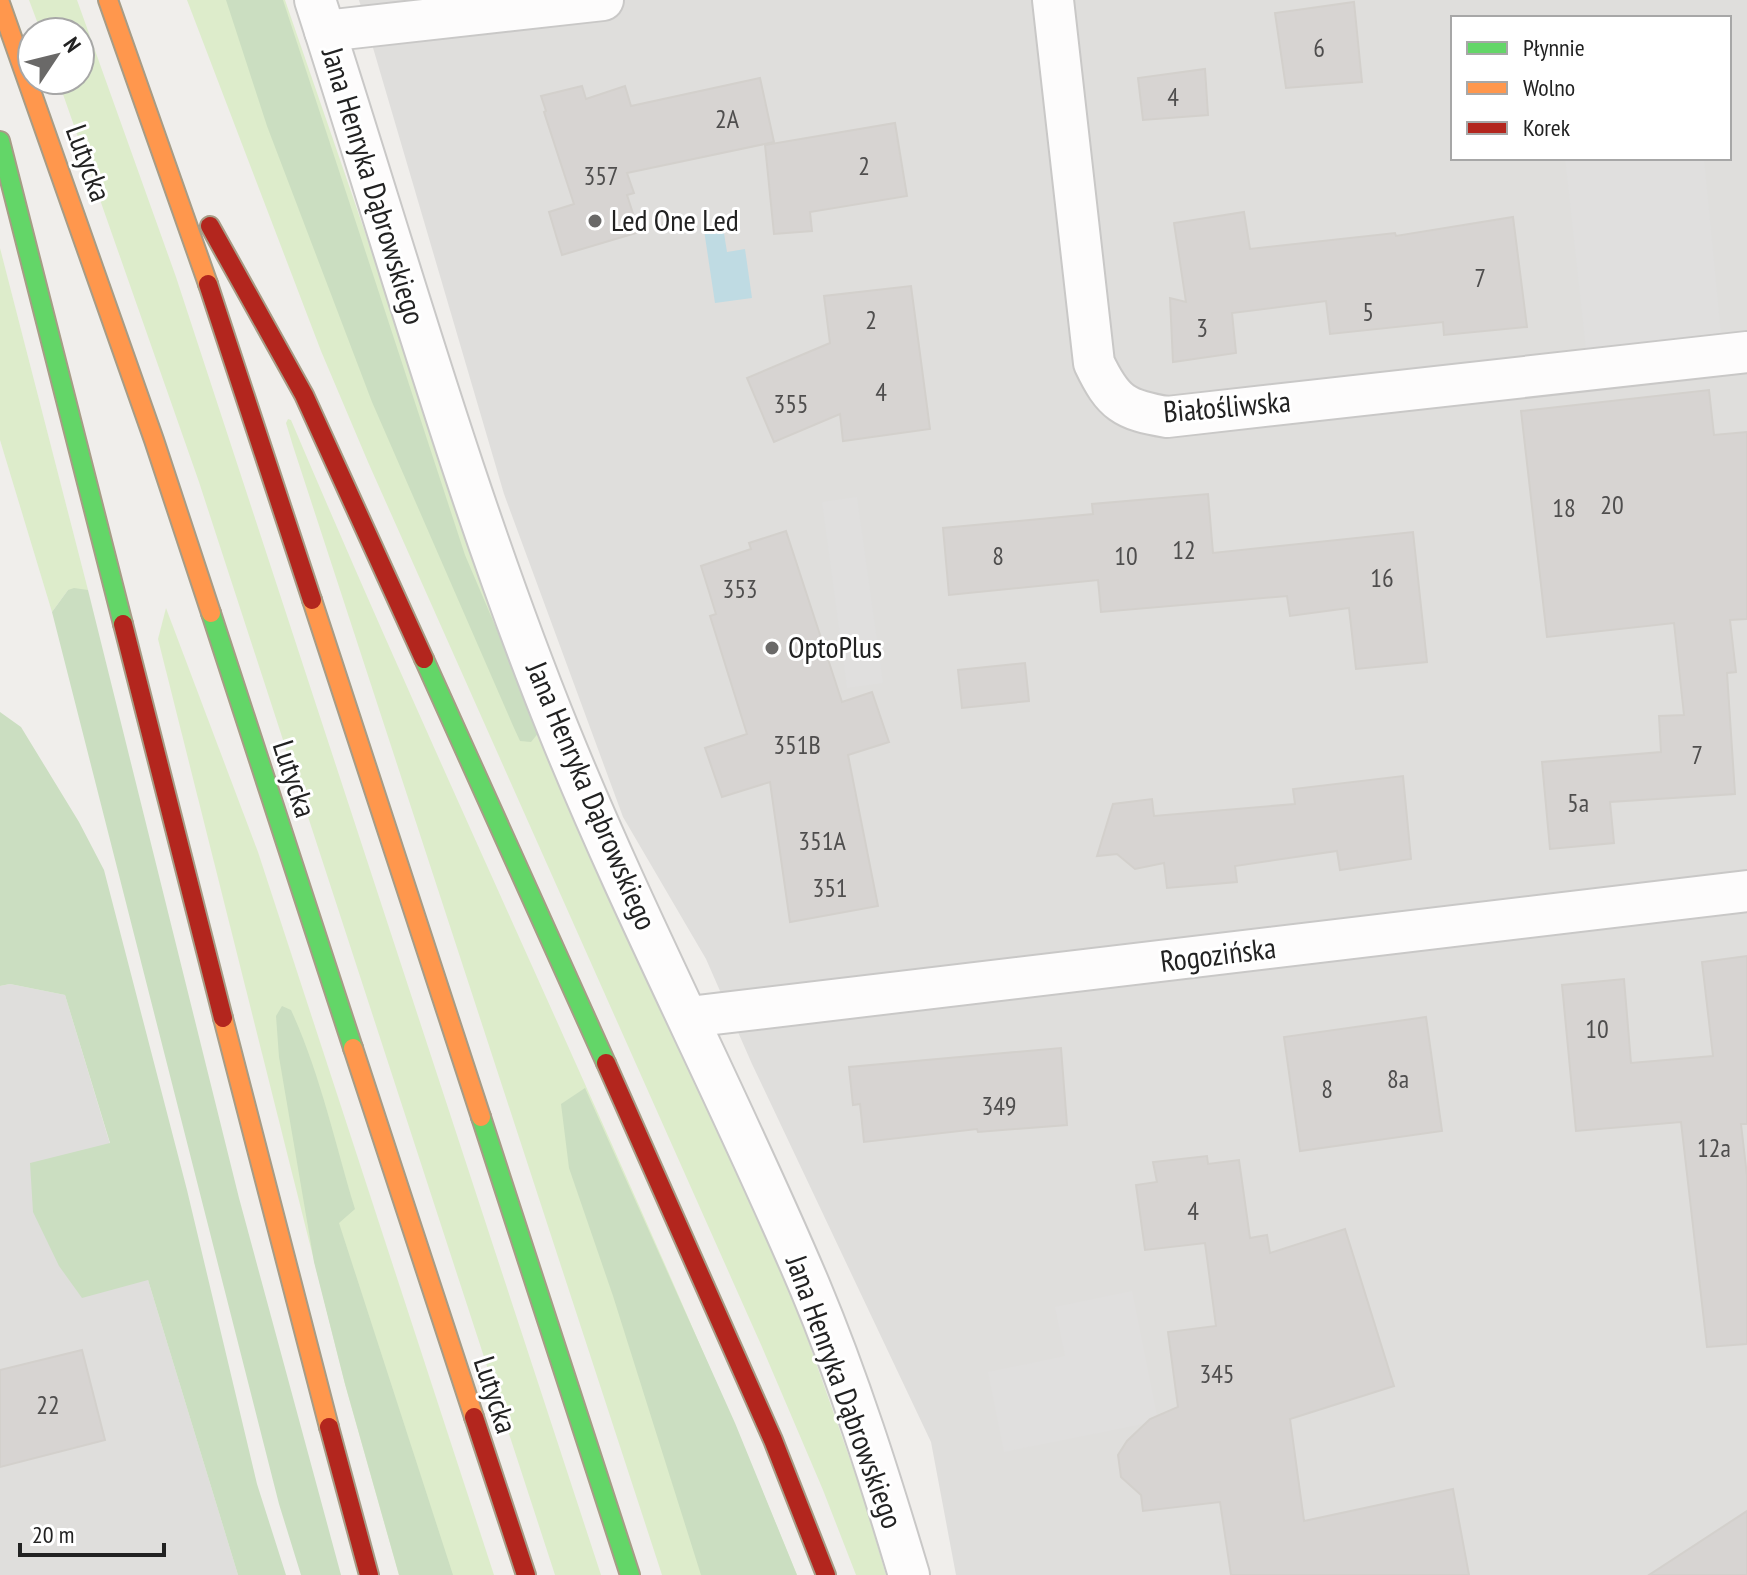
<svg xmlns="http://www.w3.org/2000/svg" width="1747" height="1575" viewBox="0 0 1747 1575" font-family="'PT Sans Narrow',sans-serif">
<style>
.residential{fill:#dfdedc;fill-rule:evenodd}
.grass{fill:#ddeccb}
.forest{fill:#cbdec1}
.parking{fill:#e0dfde}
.water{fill:#bfdbe3}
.building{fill:#d7d4d2;stroke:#d3d0cc;stroke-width:2}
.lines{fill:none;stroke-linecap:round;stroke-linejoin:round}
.street-casing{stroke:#c9c8c7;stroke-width:44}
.fast-casing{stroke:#a79c86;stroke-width:22}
.slow-casing{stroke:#a79c86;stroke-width:22}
.jam-casing{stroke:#a79c86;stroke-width:22}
.street{stroke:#fdfcfc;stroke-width:40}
.fast{stroke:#63d668;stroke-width:18}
.slow{stroke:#ff974d;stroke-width:18}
.jam{stroke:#b3261e;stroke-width:18}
.poi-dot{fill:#6a6968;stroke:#fff;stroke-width:3}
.labels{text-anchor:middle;stroke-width:6;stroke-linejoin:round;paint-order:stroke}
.number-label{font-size:26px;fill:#4f4e4e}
.street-label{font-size:30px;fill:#222;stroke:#fff}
.poi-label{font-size:30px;fill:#222;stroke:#fff;text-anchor:start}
</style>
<rect width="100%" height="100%" fill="#f0eeeb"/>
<g class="residential">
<path d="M359 0H1747V1575H956L931 1442 752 1064 706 959 623 817 504 494ZM1453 18H1729V158H1453Z"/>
<polygon points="10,984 65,995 110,1144 148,1280 238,1575 0,1575 0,986"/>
</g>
<g class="grass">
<polygon points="29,0 77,0 176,277 601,1575 555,1575 199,482 58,80 80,80 80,32 41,32"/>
<polygon points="187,0 285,0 510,653 797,1309 863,1496 886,1575 856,1575 823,1490 762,1347 368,462 321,351"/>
<polygon points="0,248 88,590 68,590 52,612 0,440"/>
<path d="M288 419 291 420C455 807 638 1186 797 1575H662L293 446 286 423Z"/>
<polygon points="166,608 258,852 494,1575 399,1575 345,1384 158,639"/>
</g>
<g class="forest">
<polygon points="226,0 283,0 465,555 540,731 531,742 520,741 514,728 372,402 267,126"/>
<polygon points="74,588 88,590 239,1198 341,1575 301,1575 279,1504 52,612 68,590"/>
<polygon points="0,712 21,727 79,822 104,870 187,1190 257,1484 286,1575 238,1575 148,1280 82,1298 59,1266 33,1212 30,1163 110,1143 65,995 10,984 0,986"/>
<path d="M282 1006 291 1010C320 1073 335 1143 355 1209L339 1223 453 1575H399L345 1384 314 1262 279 1057 276 1016Z"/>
<polygon points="585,1088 735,1423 797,1575 701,1575 613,1296 569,1168 561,1104"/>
</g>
<g class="parking">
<polygon points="1565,158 1704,158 1721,333 1586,350"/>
<polygon points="857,497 883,683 847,688 822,502"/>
<polygon points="1132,1291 1158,1421 1004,1452 988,1372 1065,1356 1055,1307"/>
</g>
<polygon class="water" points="723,227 727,252 745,249 752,298 715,303 704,230"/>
<g class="building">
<polygon points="1354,2 1362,82 1286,88 1275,13"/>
<polygon points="1205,69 1208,115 1143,120 1138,78"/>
<polygon points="760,78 774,142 627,173 634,193 627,195 639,232 562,255 549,212 574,204 544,112 546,111 541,96 582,86 586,99 625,86 631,106"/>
<polygon points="895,123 907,196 810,212 812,231 774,234 765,145"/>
<polygon points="1244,212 1250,249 1395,233 1396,236 1513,217 1527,327 1444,335 1443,322 1330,334 1326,301 1232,313 1236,353 1173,362 1170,298 1186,302 1174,223"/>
<polygon points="911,286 930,429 843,441 840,414 774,442 747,378 830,343 824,296"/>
<polygon points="1709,390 1714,435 1747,432 1747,619 1730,620 1736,672 1727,673 1735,794 1610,802 1614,843 1550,849 1542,762 1661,752 1659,716 1684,715 1674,623 1547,637 1521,411"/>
<polygon points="1208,494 1213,553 1413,532 1427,662 1356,669 1349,608 1290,616 1287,596 1101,612 1098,580 949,595 943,528 1093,514 1092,504"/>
<polygon points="786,531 842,702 872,692 889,742 848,755 878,906 790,922 770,782 722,797 705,748 747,734 710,616 716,614 701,566 751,549 749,543"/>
<polygon points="1025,663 1029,701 962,708 958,670"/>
<polygon points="1403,776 1411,859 1340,870 1337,851 1235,866 1237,882 1167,888 1164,863 1135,869 1117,854 1097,856 1113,804 1152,799 1154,816 1295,804 1293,789"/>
<polygon points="1747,956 1747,1124 1741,1124 1747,1176 1747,1344 1707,1347 1681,1122 1576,1131 1562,985 1624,979 1631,1063 1713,1056 1702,962"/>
<polygon points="1426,1017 1442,1131 1300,1151 1284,1037"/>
<polygon points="1061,1048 1067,1125 978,1132 977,1129 864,1142 860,1104 853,1105 849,1067"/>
<polygon points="1207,1156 1208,1164 1239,1160 1250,1238 1267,1235 1270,1253 1345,1229 1394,1386 1290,1419 1304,1521 1453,1489 1469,1575 1231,1575 1220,1502 1143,1511 1141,1495 1121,1477 1118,1455 1127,1441 1150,1419 1178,1407 1168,1332 1216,1326 1205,1243 1145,1250 1136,1185 1157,1182 1153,1162"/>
<polygon points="82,1350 105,1440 0,1467 0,1370"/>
<polygon points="1747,1511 1747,1575 1649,1575"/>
</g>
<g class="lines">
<g class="street-casing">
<g id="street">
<path d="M315 0C394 244 463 493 559 731 635 919 731 1100 810 1287 849 1380 880 1478 909 1575"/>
<path d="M1053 0 1094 363C1113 403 1124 410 1167 417L1747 352"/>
<polyline points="325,31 603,0"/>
<polyline points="689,1017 1747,891"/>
</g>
</g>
<g class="fast-casing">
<g id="fast">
<polyline points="0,141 123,624"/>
<polyline points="211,613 353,1048"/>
<polyline points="424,659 606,1063"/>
<polyline points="481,1117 630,1575"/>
</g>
</g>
<g class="slow-casing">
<g id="slow">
<polyline points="108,0 208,284"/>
<polyline points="0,3 154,440 211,613"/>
<polyline points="312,600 481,1117"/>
<polyline points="223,1018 329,1427"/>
<polyline points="353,1048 474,1417"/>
</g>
</g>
<g class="jam-casing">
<g id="jam">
<polyline points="210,226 304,395 424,659"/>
<polyline points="208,284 312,600"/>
<polyline points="123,624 223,1018"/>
<polyline points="606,1063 773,1440 826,1575"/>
<polyline points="474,1417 526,1575"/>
<polyline points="329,1427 369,1575"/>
</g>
</g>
<use href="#street" class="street"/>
<use href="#fast" class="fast"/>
<use href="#slow" class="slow"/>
<use href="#jam" class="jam"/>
</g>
<g class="poi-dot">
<circle cx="595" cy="221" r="8"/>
<circle cx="772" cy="648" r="8"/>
</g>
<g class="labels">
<g class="number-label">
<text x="1319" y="57">6</text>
<text x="1173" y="106">4</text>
<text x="727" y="128">2A</text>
<text x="864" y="175">2</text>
<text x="601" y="185">357</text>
<text x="1480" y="287">7</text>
<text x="1368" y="321">5</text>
<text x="871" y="329">2</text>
<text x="1202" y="337">3</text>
<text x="881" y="401">4</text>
<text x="791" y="413">355</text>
<text x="1612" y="514">20</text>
<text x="1564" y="517">18</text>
<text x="1184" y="559">12</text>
<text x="998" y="565">8</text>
<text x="1126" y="565">10</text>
<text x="1382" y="587">16</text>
<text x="740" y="598">353</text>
<text x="797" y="754">351B</text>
<text x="1697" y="764">7</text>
<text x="1578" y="812">5a</text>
<text x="822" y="850">351A</text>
<text x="830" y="897">351</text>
<text x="1597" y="1038">10</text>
<text x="1398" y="1088">8a</text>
<text x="1327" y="1098">8</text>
<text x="999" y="1115">349</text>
<text x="1714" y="1157">12a</text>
<text x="1193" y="1220">4</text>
<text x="1217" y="1383">345</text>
<text x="48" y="1414">22</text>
</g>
<g class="street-label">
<text transform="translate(88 163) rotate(70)" y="10">Lutycka</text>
<text transform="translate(373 186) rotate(73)" y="10">Jana Henryka Dąbrowskiego</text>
<text transform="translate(1227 407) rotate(-5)" y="10">Białośliwska</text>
<text transform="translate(294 779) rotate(72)" y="10">Lutycka</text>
<text transform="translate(591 796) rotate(67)" y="10">Jana Henryka Dąbrowskiego</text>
<text transform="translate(1218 955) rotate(-7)" y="10">Rogozińska</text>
<text transform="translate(844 1392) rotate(70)" y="10">Jana Henryka Dąbrowskiego</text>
<text transform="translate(495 1395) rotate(72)" y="10">Lutycka</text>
</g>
<g class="poi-label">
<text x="611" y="231">Led One Led</text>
<text x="788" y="658">OptoPlus</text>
</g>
</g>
<rect x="1451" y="16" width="280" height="144" fill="#ffffff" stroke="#a7a7a7" stroke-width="2"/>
<rect x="1467" y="42" width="40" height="12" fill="#63d668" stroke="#a7a7a7" stroke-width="2"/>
<text x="1523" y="56" font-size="24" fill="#222222">Płynnie</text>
<rect x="1467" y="82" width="40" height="12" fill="#ff974d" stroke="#a7a7a7" stroke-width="2"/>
<text x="1523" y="96" font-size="24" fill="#222222">Wolno</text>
<rect x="1467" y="122" width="40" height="12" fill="#b3261e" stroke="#a7a7a7" stroke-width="2"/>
<text x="1523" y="136" font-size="24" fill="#222222">Korek</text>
<g transform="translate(56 56) rotate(55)"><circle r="38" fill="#ffffff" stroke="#a7a7a7" stroke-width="2"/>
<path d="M0-6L14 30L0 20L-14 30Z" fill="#6a6968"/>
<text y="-12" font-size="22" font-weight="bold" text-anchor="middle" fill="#222222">N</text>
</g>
<path d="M20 1543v12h144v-12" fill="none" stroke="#222222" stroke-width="4"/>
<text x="32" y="1543" font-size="24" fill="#222222" stroke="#ffffff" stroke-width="6" paint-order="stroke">20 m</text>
</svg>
